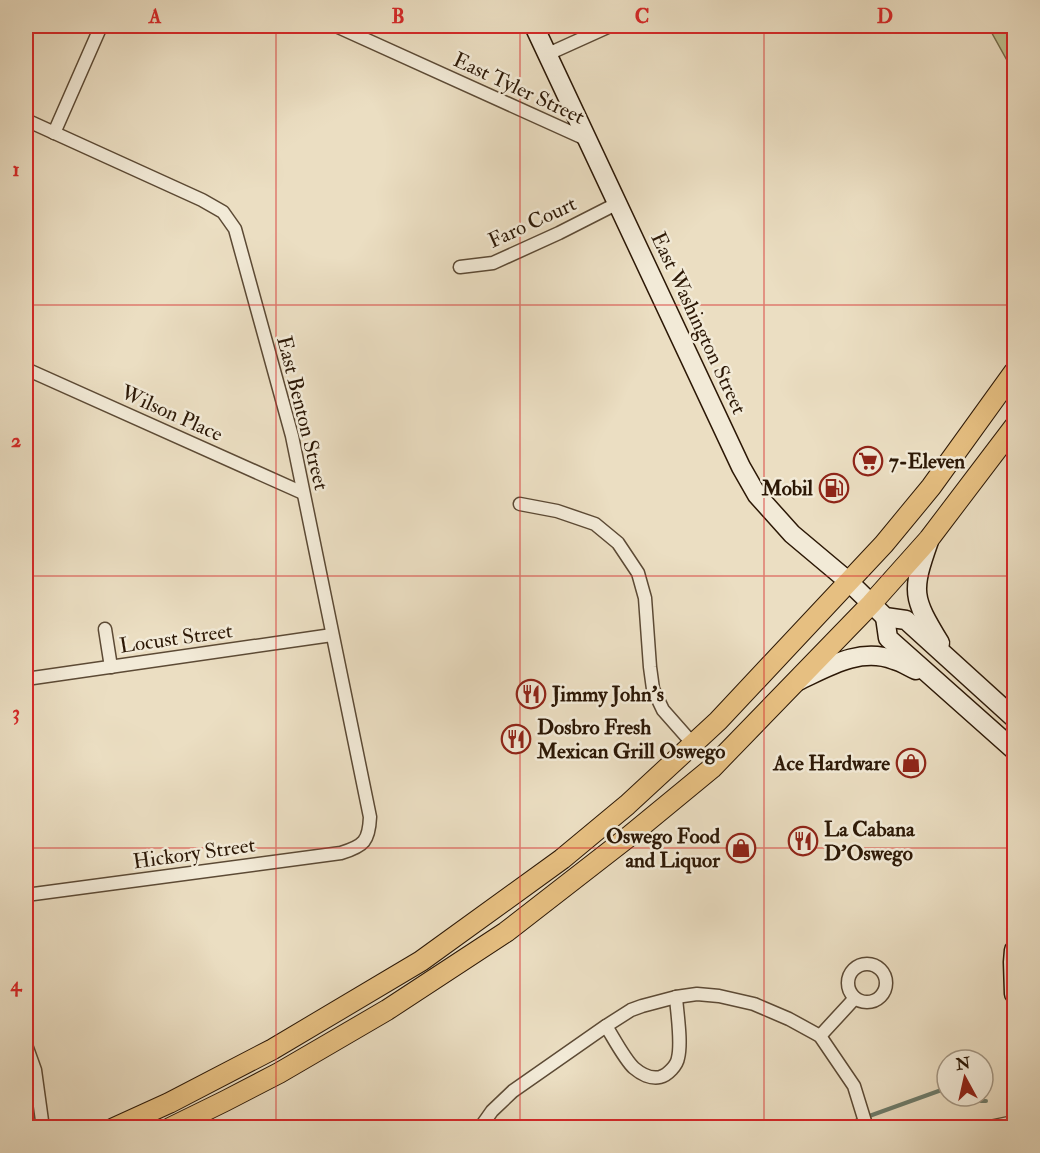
<svg xmlns="http://www.w3.org/2000/svg" width="1040" height="1153" viewBox="0 0 1040 1153" font-family="'IM FELL Double Pica',serif">
<style>
.green{fill:#bebf8e;stroke:#756c4a;stroke-width:1.5}
.lines{fill:none;stroke-linecap:round;stroke-linejoin:round}
.stream{stroke:#6d7b6a;stroke-width:4}
.street-casing{stroke:#5c4a35;stroke-width:15}
.secondary-casing{stroke:#2c1806;stroke-width:21}
.primary-casing{stroke:#2c1806;stroke-width:22}
.street{stroke:#f2ead7;stroke-width:12}
.secondary{stroke:#f2ead7;stroke-width:18}
.primary{stroke:#e6bf81;stroke-width:20}
.grid{fill:none;stroke:#d62828;stroke-width:1.5;stroke-opacity:0.55}
.labels{text-anchor:middle;stroke-width:5;stroke-linejoin:round;paint-order:stroke}
.street-label{font-size:21px;fill:#2c1806;stroke:#f2ead7}
.poi-label{font-size:21px;font-weight:bold;fill:#2c1806;stroke:#f2ead7;text-anchor:start}
.neatline{fill:none;stroke:#d62828;stroke-width:2}
.grid-label{font-size:20px;text-anchor:middle;font-weight:bold;fill:#d62828}
</style>
<rect width="100%" height="100%" fill="#ebdec2"/>
<filter id="stains"><feTurbulence type="fractalNoise" baseFrequency=".00333" numOctaves="4"/><feColorMatrix values="0 0 0 0 .2 0 0 0 0 .09 0 0 0 0 .02 0 0 0 .5 -.17"/></filter>
<radialGradient id="worn" r=".72"><stop offset=".6" stop-color="#630" stop-opacity="0"/><stop offset="1" stop-color="#630" stop-opacity=".3"/></radialGradient>
<polygon class="green" points="988,26 1014,26 1014,73"/>
<g class="lines">
<g class="stream">
<polyline points="978,1096 981,1101 986,1101"/>
<polyline points="836,1128 947,1088"/>
</g>
<g class="street-casing">
<g id="street">
<polyline points="336,26 588,140"/>
<polyline points="548,54 610,26"/>
<path d="M26 120 202 200 223 212 235 229 292 436 370 817C369 841 364 846 341 853L26 895"/>
<polyline points="54,133 101,26"/>
<polyline points="460,267 493,263 559,233 618,203"/>
<polyline points="26,369 303,493"/>
<polyline points="520,504 557,511 595,524 618,543 638,573 645,598 650,667 653,689 663,710 693,744"/>
<polyline points="105,629 111,667"/>
<polyline points="26,679 332,635"/>
<circle cx="867" cy="983" r="19"/>
<path d="M606 1026C613 1037 625 1060 634 1068 641 1074 651 1079 660 1077 668 1075 677 1065 678 1058 682 1042 677 1013 676 997"/>
<polyline points="820,1036 855,998"/>
<polyline points="26,1045 35,1070 43,1128"/>
<polyline points="480,1128 492,1111 513,1091 606,1026 631,1010 642,1006 676,997 697,994 719,996 754,1004 789,1019 820,1036 854,1086 867,1128"/>
<polyline points="985,1128 1014,1122"/>
</g>
</g>
<g class="secondary-casing">
<g id="secondary">
<polyline points="534,26 741,467 757,495 792,534 848,581 885,617 906,620 1014,718"/>
<path d="M929 541C911 592 912 597 940 643"/>
<polyline points="885,617 888,638 1014,750"/>
<path d="M798 681C828 667 860 647 894 660 902 662 909 667 916 670"/>
<polyline points="1014,950 1013,962 1014,994"/>
</g>
</g>
<g class="primary-casing">
<g id="primary">
<polyline points="114,1128 169,1103 273,1049 421,961 562,859 627,805 718,721 884,544 931,487 1014,372"/>
<polyline points="170,1128 225,1101 279,1073 387,1010 506,932 627,838 712,768 871,604 929,539 1014,427"/>
</g>
</g>
<use href="#street" class="street"/>
<use href="#secondary" class="secondary"/>
<use href="#primary" class="primary"/>
</g>
<path class="grid" d="M276 26V1128M520 26V1128M764 26V1128M26 305H1014M26 576H1014M26 848H1014"/>
<defs>
<g id="supermarket-ring" transform="scale(1.5)"><circle r="9.5" fill="#f2ead7" stroke="#8f2418" stroke-width="1.5"/><path d="M-6-5.5h2.5l.6 2H6L4.5 2H-2.5L-4.4-4H-6ZM-1.5 3.2a1.3 1.3 0 1 0 .1 0ZM3 3.2a1.3 1.3 0 1 0 .1 0Z" fill="#8f2418"/></g>
<g id="fuel-ring" transform="scale(1.5)"><circle r="9.5" fill="#f2ead7" stroke="#8f2418" stroke-width="1.5"/><path d="M-5.5-6h7V0h2V4h1.3V-2.5L3-4.5l.8-.8L6-3V5H2.5V1h-1V6h-7ZM-4.2-4.7v3.2H.2V-4.7Z" fill="#8f2418"/></g>
<g id="restaurant-ring" transform="scale(1.5)"><circle r="9.5" fill="#f2ead7" stroke="#8f2418" stroke-width="1.5"/><path d="M-5-6h1v4h1v-4h1v4h1v-4h1v5L-1.5 .5V6h-2V.5L-5-1ZM5-6V6H3V1.5H1.5Q1.5-4 5-6Z" fill="#8f2418"/></g>
<g id="shop-ring" transform="scale(1.5)"><circle r="9.5" fill="#f2ead7" stroke="#8f2418" stroke-width="1.5"/><path d="M-5-2.5h2.3a2.7 3.5 0 0 1 5.4 0H5L5.5 6h-11ZM-1.5-2.5h3a1.5 2.3 0 0 0-3 0Z" fill="#8f2418"/></g>
</defs>
<g fill-rule="evenodd">
<use href="#supermarket-ring" x="868" y="461"/>
<use href="#fuel-ring" x="834" y="488"/>
<use href="#restaurant-ring" x="531" y="694"/>
<use href="#restaurant-ring" x="516" y="739"/>
<use href="#shop-ring" x="911" y="763"/>
<use href="#restaurant-ring" x="803" y="841"/>
<use href="#shop-ring" x="741" y="848"/>
</g>
<g class="labels">
<g class="street-label">
<text transform="translate(519 88) rotate(25)" y="7">East Tyler Street</text>
<text transform="translate(532 222) rotate(-25)" y="7">Faro Court</text>
<text transform="translate(699 323) rotate(65)" y="7">East Washington Street</text>
<text transform="translate(172 413) rotate(24)" y="7">Wilson Place</text>
<text transform="translate(303 413) rotate(76)" y="7">East Benton Street</text>
<text transform="translate(176 638) rotate(-8)" y="7">Locust Street</text>
<text transform="translate(194 853) rotate(-8)" y="7">Hickory Street</text>
</g>
<g class="poi-label">
<text x="889" y="468">7-Eleven</text>
<text x="813" y="495" text-anchor="end">Mobil</text>
<text x="552" y="701">Jimmy John's</text>
<text x="537" y="734">Dosbro Fresh<tspan x="537" dy="24">Mexican Grill Oswego</tspan></text>
<text x="890" y="770" text-anchor="end">Ace Hardware</text>
<text x="824" y="836">La Cabana<tspan x="824" dy="24">D'Oswego</tspan></text>
<text x="720" y="843" text-anchor="end">Oswego Food<tspan x="720" dy="24">and Liquor</tspan></text>
</g>
</g>
<rect width="1040" height="1153" fill="none" stroke="#ebdec2" stroke-width="66"/>
<g transform="translate(965 1078) rotate(352)"><circle r="28" fill="#f2ead7" stroke="#a39683" stroke-width="1.5"/>
<path d="M0-4.5L10 22L0 15L-10 22Z" fill="#8f2418"/>
<text y="-9" font-size="16" font-weight="bold" text-anchor="middle" fill="#2c1806">N</text>
</g>
<rect x="33" y="33" width="974" height="1087" class="neatline"/>
<g class="grid-label">
<text x="155" y="23">A</text>
<text x="398" y="23">B</text>
<text x="642" y="23">C</text>
<text x="885" y="23">D</text>
<text x="16" y="176">1</text>
<text x="16" y="447">2</text>
<text x="16" y="719">3</text>
<text x="16" y="991">4</text>
</g>
<rect width="100%" height="100%" filter="url(#stains)"/>
<rect width="100%" height="100%" fill="url(#worn)"/>
</svg>
